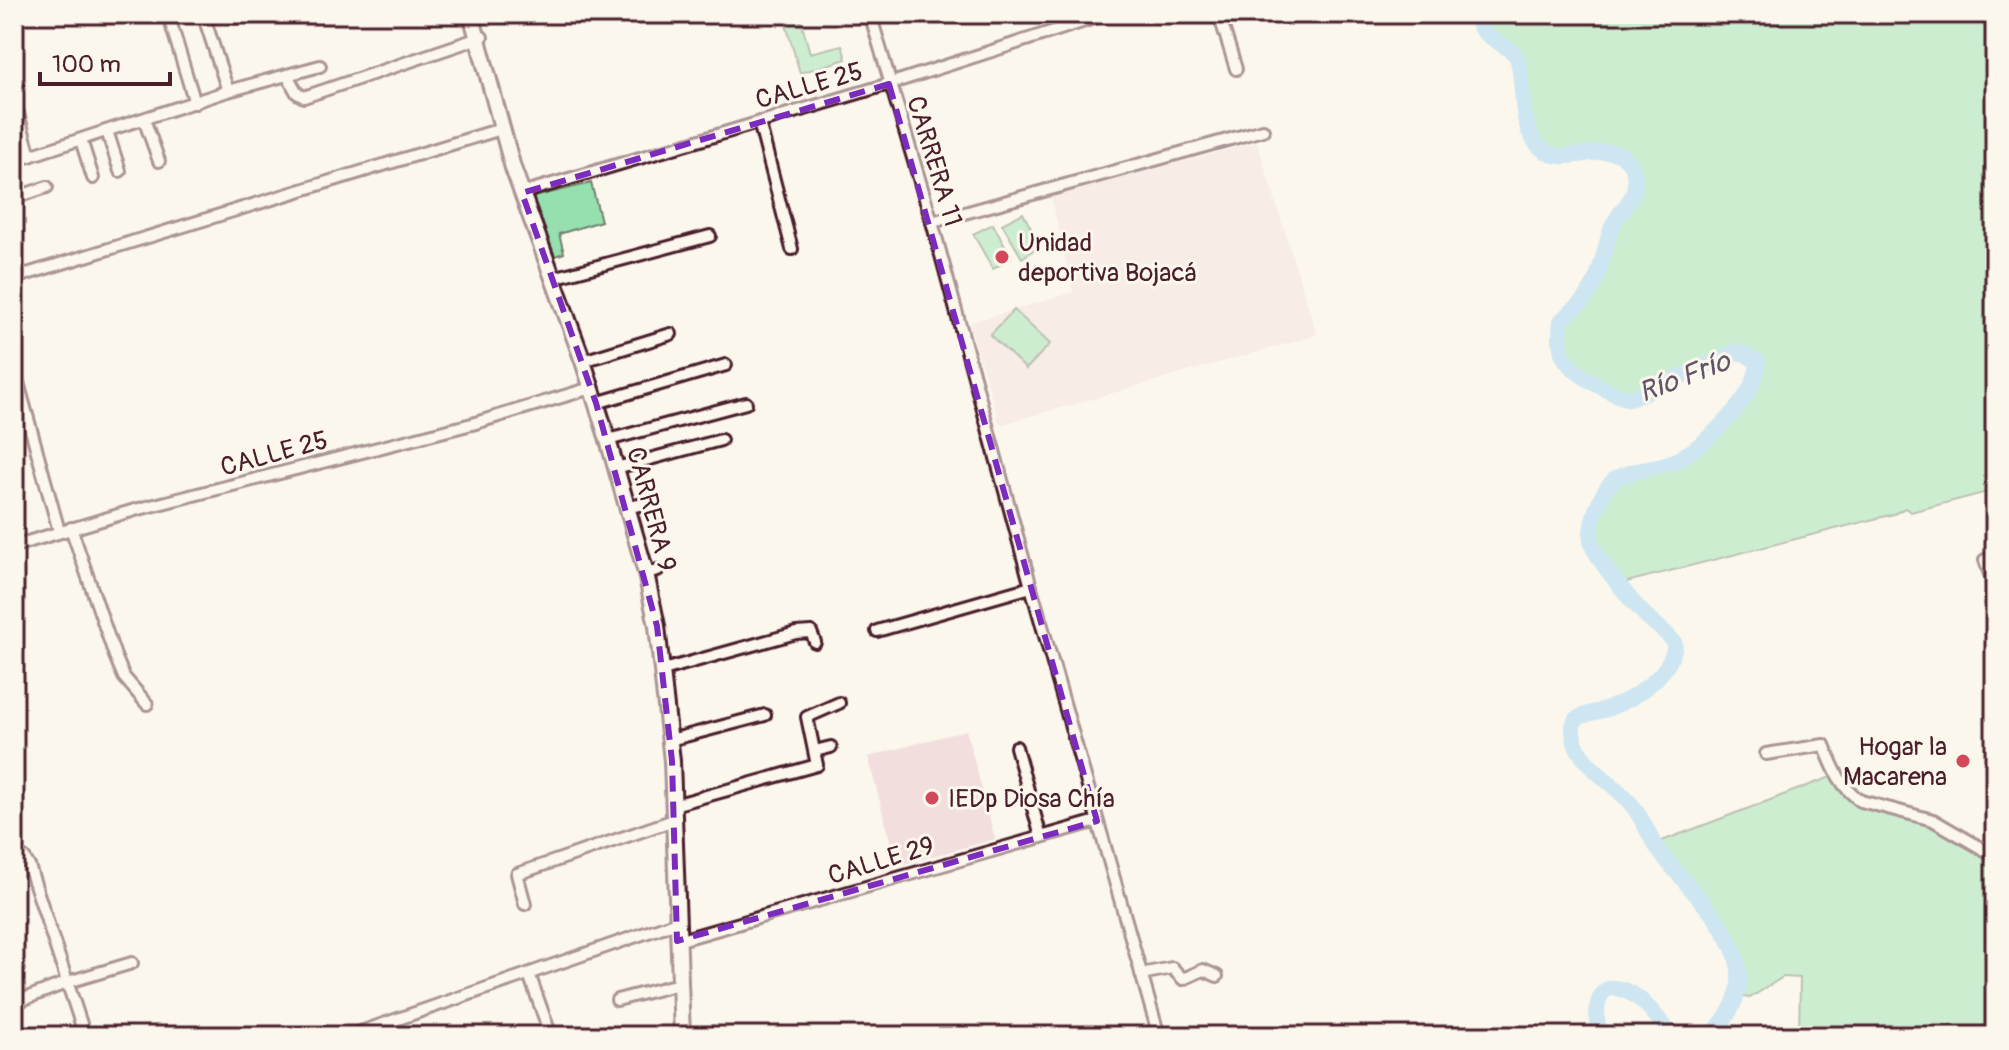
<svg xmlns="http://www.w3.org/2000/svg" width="2009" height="1050" viewBox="0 0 2009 1050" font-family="Pangolin,sans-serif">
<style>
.built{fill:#f1dedd}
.green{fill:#96dfae;stroke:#707f6c;stroke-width:2}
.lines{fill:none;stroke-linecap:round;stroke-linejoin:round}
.river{stroke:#98d0f7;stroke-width:16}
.minor-casing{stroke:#4a1f2b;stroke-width:16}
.secondary-casing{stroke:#4a1f2b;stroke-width:20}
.minor{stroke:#fbf7ec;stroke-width:10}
.secondary{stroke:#fbf7ec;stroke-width:14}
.marked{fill:none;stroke:#7b2cbf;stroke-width:6;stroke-dasharray:16 10;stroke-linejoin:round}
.poi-dot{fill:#d1495b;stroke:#fbf7ec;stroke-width:3}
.labels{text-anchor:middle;stroke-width:6;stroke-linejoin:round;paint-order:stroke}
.street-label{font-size:26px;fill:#4a1f2b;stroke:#fbf7ec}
.poi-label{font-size:26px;fill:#4a1f2b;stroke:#fbf7ec;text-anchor:start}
.water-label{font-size:28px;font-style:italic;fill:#615468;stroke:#fbf7ec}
</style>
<rect width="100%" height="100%" fill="#fbf7ec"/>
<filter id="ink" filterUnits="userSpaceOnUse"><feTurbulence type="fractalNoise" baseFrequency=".0125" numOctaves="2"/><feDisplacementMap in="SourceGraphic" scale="16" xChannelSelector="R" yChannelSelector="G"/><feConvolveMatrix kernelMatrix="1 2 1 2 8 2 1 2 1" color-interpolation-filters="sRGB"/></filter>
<g filter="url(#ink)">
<g class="built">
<polygon points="1257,142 1317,335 1000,425 969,323 1073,292 1051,197"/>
<polygon points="966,730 995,839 897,866 868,757"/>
</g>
<g class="green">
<polygon points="783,14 799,14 810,53 842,45 846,59 800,73"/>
<path d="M1476 14H1995V490L1911 512 1905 508 1894 514 1619 584C1609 572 1595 559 1591 543 1587 527 1603 484 1619 477 1637 469 1659 469 1678 459 1707 444 1758 396 1758 363L1745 354 1734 352 1630 399C1611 394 1569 373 1562 353 1559 342 1560 332 1561 321 1569 312 1580 305 1587 296 1601 277 1604 248 1612 227 1618 212 1634 201 1635 184 1636 172 1630 159 1619 154 1598 145 1563 167 1542 149 1516 128 1526 85 1517 57 1504 40 1477 38 1476 14Z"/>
<polygon points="591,183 601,221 559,234 564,253 555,256 533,197"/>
<polygon points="1023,213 1040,246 1022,258 1002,224"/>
<polygon points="993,224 1011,258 993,269 973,234"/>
<polygon points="1014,310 1050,344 1026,369 990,335"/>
<path d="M1836 775 1851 794 1933 820 1995 856V1036H1799L1800 978 1783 977 1750 998 1735 996C1738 984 1740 971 1738 959 1732 923 1677 873 1654 844Z"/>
</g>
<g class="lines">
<g class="river">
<path d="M1476 14C1477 38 1504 40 1517 57 1526 85 1516 128 1542 149 1563 167 1598 145 1619 154 1630 159 1636 172 1635 184 1634 201 1618 212 1612 227 1604 248 1601 277 1587 296 1580 305 1569 312 1561 321 1560 332 1559 342 1562 353 1569 373 1611 394 1630 399L1735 352 1745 354 1758 362C1757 397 1708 442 1679 459 1662 468 1627 470 1615 479 1601 490 1589 523 1591 541 1593 557 1640 612 1654 623 1663 631 1669 634 1675 644 1671 675 1635 699 1607 709 1598 712 1586 713 1578 718 1574 721 1573 723 1573 728 1571 761 1613 781 1631 804 1644 819 1650 840 1663 856 1706 910 1781 967 1710 1036"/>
<path d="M1600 1036C1593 1011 1596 973 1632 994 1648 1003 1660 1022 1672 1035L1678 1036"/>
</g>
<g class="minor-casing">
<g id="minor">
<polyline points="168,14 195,103"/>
<polyline points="203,14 228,91"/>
<polyline points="233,14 235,18"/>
<polyline points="870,14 932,222 1031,587 1159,1036"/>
<polyline points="1219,14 1236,69"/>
<polyline points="287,75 297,93 304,97 482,37"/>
<polyline points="15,103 30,156"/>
<polyline points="144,119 159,161"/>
<polyline points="759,122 792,249"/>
<polyline points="107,131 120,171"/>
<polyline points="81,140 93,178"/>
<polyline points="14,161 228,91 320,66"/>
<polyline points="522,193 889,84 1107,14"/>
<polyline points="14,198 47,187"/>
<polyline points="932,222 1263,130"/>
<polyline points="14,278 501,129"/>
<polyline points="553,278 710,236"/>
<polyline points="583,361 671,334"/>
<polyline points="14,368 59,531"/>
<polyline points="596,403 726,365"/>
<polyline points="608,440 746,403"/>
<polyline points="616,468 721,440"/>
<polyline points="628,507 645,504"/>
<polyline points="71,528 115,656 124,677 147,704"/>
<polyline points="14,546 135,510 472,424 591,388"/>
<polyline points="1985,560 1995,588"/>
<polyline points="646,573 658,570"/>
<polyline points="877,631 1031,587"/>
<polyline points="663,670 796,633 811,632 815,642"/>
<polyline points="670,740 765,715"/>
<polyline points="1016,747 1041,837"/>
<polyline points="815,751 831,747"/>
<path d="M1766 754 1824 745C1833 767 1840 787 1861 801L1933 820 1995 856"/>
<polyline points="674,805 817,765 807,717 839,703"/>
<polyline points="14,860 24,858 29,866 85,1036"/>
<polyline points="525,904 517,874 674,820"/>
<polyline points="677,941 1097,821"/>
<polyline points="529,974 551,1036"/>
<polyline points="1141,974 1172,968 1183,979 1203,970 1217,976"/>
<polyline points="617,1000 679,984"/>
<polyline points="14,1003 68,982 132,963"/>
<polyline points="349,1036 677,922"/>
</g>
</g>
<g class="secondary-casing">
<polyline id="secondary" points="471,14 513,168 583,361 608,440 646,573 657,626 672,761 682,1036"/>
</g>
<use href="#minor" class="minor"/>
<use href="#secondary" class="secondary"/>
</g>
</g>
<path d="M0 0H2009V1050H0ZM889 84 1097 821 677 941 672 761 657 626 596 403 522 193Z" fill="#fbf7ec" fill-opacity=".55" fill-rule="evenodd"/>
<path class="marked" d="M889 84 1097 821 677 941 672 761 657 626 596 403 522 193Z"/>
<g class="poi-dot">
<circle cx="1002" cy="257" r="8"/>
<circle cx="1963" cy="761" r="8"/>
<circle cx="932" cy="798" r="8"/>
</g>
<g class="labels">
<g class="street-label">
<text transform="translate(809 85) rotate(-16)" y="9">CALLE 25</text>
<text transform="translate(935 161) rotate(73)" y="9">CARRERA 11</text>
<text transform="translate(274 453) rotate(-15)" y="9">CALLE 25</text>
<text transform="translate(652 509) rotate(75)" y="9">CARRERA 9</text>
<text transform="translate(881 860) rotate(-17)" y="9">CALLE 29</text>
</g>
<g class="poi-label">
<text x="1018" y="251">Unidad<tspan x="1018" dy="30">deportiva Bojacá</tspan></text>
<text x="1947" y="755" text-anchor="end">Hogar la<tspan x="1947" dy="30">Macarena</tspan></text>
<text x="948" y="807">IEDp Diosa Chía</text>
</g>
<g class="water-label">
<text transform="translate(1684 376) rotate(-21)" y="10">Río Frío</text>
</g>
</g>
<rect width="2009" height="1050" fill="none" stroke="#fbf7ec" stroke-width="48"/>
<rect x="24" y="24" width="1961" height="1002" fill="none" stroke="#4a1f2b" stroke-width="3" filter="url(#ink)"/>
<path d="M40 72v12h130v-12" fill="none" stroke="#4a1f2b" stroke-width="4"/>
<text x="52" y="72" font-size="24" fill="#4a1f2b" stroke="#fbf7ec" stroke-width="6" paint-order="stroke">100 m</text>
</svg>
